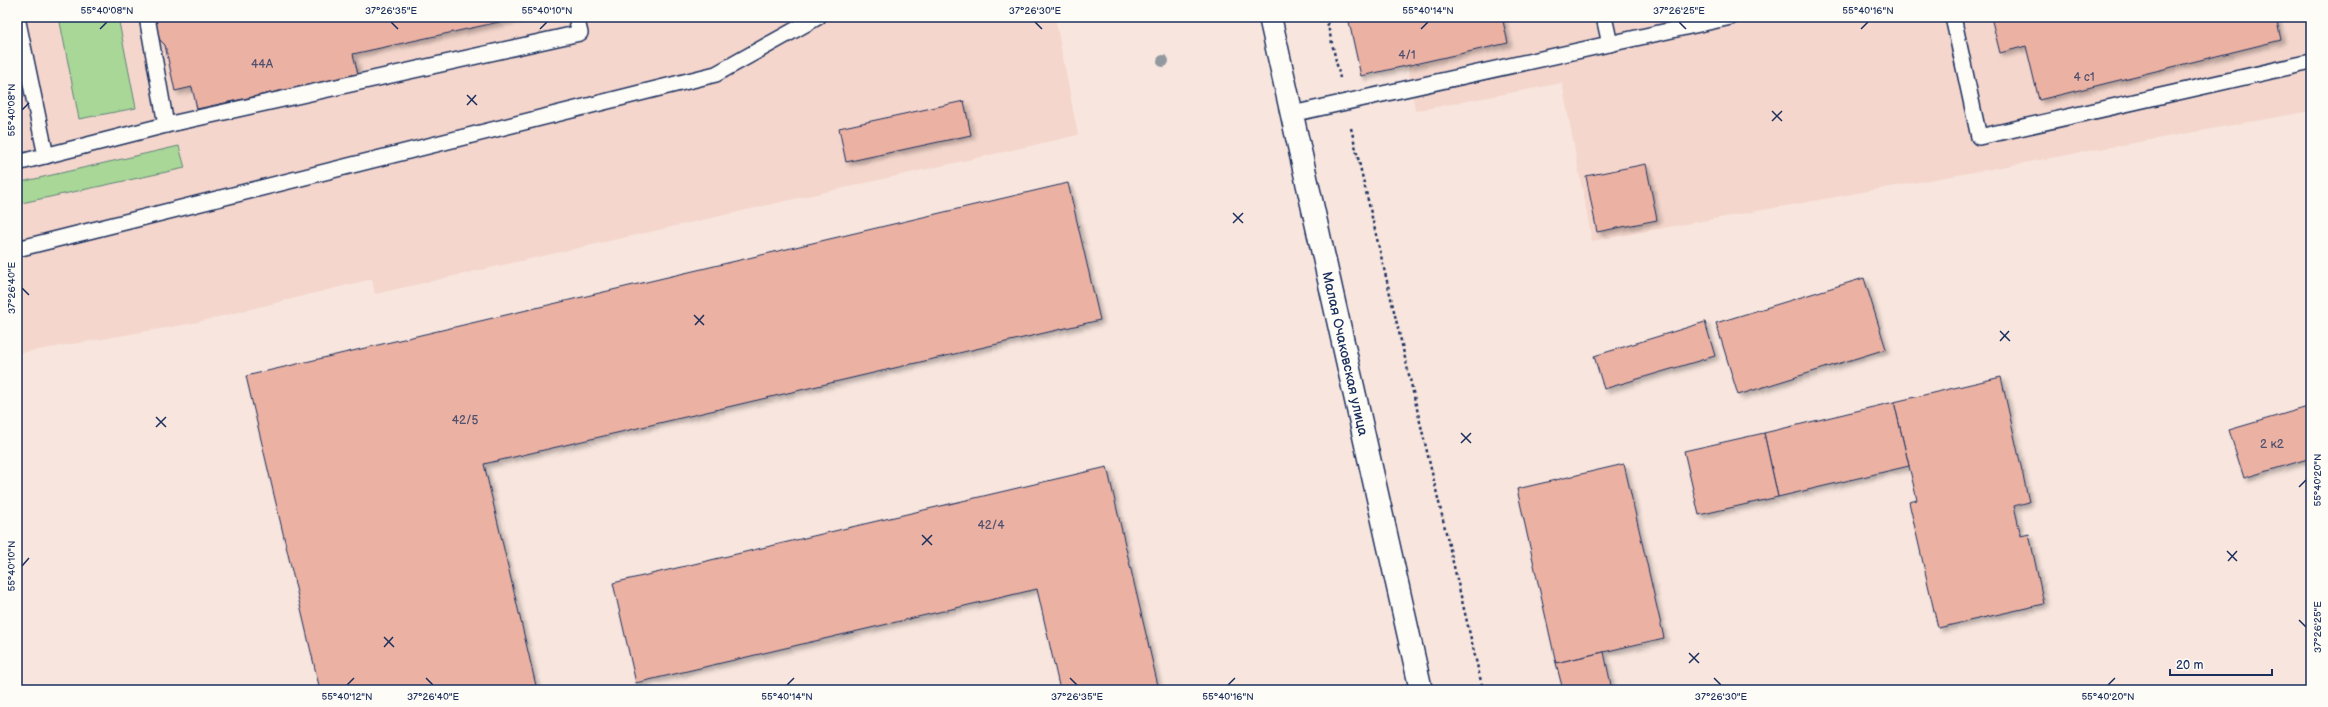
<svg xmlns="http://www.w3.org/2000/svg" width="2328" height="707" viewBox="0 0 2328 707" font-family="'Balsamiq Sans',sans-serif">
<style>
.built{fill:#f4d6cc}
.green{fill:#a8d797;stroke:#62837a}
.building{fill:#ebb2a3;stroke:#1b2f5e;filter:url(#shadow)}
.lines{fill:none;stroke-linecap:round;stroke-linejoin:round}
.service-casing{stroke:#1b2f5e;stroke-width:18}
.tertiary-casing{stroke:#1b2f5e;stroke-width:25}
.path{stroke:#1b2f5e;stroke-width:2.5;stroke-dasharray:3 3;stroke-linecap:butt}
.service{stroke:#fdfcf7;stroke-width:15}
.tertiary{stroke:#fdfcf7;stroke-width:22}
.tree{fill:#92989f}
.ticks{fill:none;stroke:#1b2f5e;stroke-width:1.5}
.labels{text-anchor:middle;stroke-width:3;stroke-linejoin:round;paint-order:stroke}
.number-label{font-size:12px;fill:#4f506f}
.street-label{font-size:14px;fill:#1b2f5e;stroke:#fdfcf7}
.neatline{fill:none;stroke:#1b2f5e;stroke-width:1.5}
.ticks-label{font-size:10px;text-anchor:middle;fill:#1b2f5e}
</style>
<defs>
<filter id="shadow"><feDropShadow dx="3.5" dy="3.5" stdDeviation="2" flood-color="#0004"/></filter>
</defs>
<rect width="100%" height="100%" fill="#f8e6de"/>
<filter id="ink" filterUnits="userSpaceOnUse"><feTurbulence type="fractalNoise" baseFrequency=".025" numOctaves="2"/><feDisplacementMap in="SourceGraphic" scale="8" xChannelSelector="R" yChannelSelector="G"/><feConvolveMatrix kernelMatrix="1 2 1 2 8 2 1 2 1" color-interpolation-filters="sRGB"/></filter>
<g filter="url(#ink)">
<g class="built">
<polygon points="17,17 1055,17 1078,135 375,294 372,279 194,323 21,353 17,343"/>
<polygon points="1348,17 2311,17 2311,111 1592,241 1562,83 1415,111 1408,66 1361,76"/>
</g>
<g class="green">
<polygon points="59,17 118,17 136,108 79,119"/>
<polygon points="179,146 185,168 17,204 17,183"/>
</g>
<g class="building">
<polygon points="157,17 522,17 353,54 358,74 197,109 192,87 175,91 165,45 160,40 156,31"/>
<polygon points="1348,17 1502,17 1508,43 1361,76"/>
<polygon points="1991,17 2276,17 2281,40 2039,100 2026,46 2000,53"/>
<polygon points="964,101 971,135 846,162 839,128"/>
<polygon points="1646,164 1657,220 1597,232 1586,176"/>
<polygon points="1068,183 1100,320 484,464 537,690 320,690 246,376"/>
<polygon points="1864,278 1886,349 1738,395 1716,323"/>
<polygon points="1705,322 1715,356 1604,389 1594,356"/>
<polygon points="2001,377 2029,502 2014,506 2021,536 2029,534 2044,604 1938,628 1909,502 1917,500 1894,402"/>
<polygon points="1894,402 1909,466 1778,497 1764,433"/>
<polygon points="2311,406 2311,458 2244,478 2229,430"/>
<polygon points="1764,433 1778,497 1699,515 1684,451"/>
<polygon points="1624,464 1664,638 1556,663 1517,489"/>
<polygon points="1107,467 1159,690 1060,690 1037,589 636,683 613,583"/>
<polygon points="1604,652 1612,690 1563,690 1556,663"/>
</g>
<g class="lines">
<g class="service-casing">
<g id="service">
<polyline points="17,17 46,156"/>
<polyline points="147,17 166,125"/>
<polyline points="1604,17 1610,44"/>
<polyline points="1953,17 1979,137 2311,62"/>
<polyline points="1292,114 1731,17"/>
<polyline points="17,163 166,125 580,33 576,17"/>
<polyline points="17,249 716,74 818,17"/>
</g>
</g>
<g class="tertiary-casing">
<g id="tertiary">
<path id="s1" d="M1270 17 1421 690"/>
</g>
</g>
<g class="path">
<polyline points="1326,17 1340,78"/>
<polyline points="1351,128 1483,690"/>
</g>
<use href="#service" class="service"/>
<use href="#tertiary" class="tertiary"/>
</g>
<circle class="tree" cx="1163" cy="61" r="6"/>
</g>
<path class="ticks" d="M391 22 398 29M1035 22 1042 29M1679 22 1686 29M100 29 107 22M540 29 547 22M1421 29 1428 22M1861 29 1868 22M467 95 477 105M467 105 476 95M22 110 29 103M1772 111 1782 121M1772 121 1782 111M1233 213 1243 223M1233 223 1243 213M22 288 29 295M694 315 704 325M695 325 704 315M2000 331 2010 341M2000 341 2009 331M156 417 166 427M156 427 166 417M1461 433 1471 443M1461 443 1471 433M2299 487 2306 480M922 535 932 545M922 545 932 535M2227 551 2237 561M2228 561 2237 551M22 566 29 558M2299 620 2306 627M384 637 394 647M384 647 393 637M1689 653 1699 663M1689 663 1699 653M426 678 433 685M1070 678 1077 685M1714 678 1721 685M347 685 354 678M787 685 794 678M1228 685 1235 678M2108 685 2115 678"/>
<g class="labels">
<g class="number-label">
<text x="1407" y="59">4/1</text>
<text x="262" y="68">44А</text>
<text x="2084" y="81">4 с1</text>
<text x="465" y="424">42/5</text>
<text x="2272" y="448">2 к2</text>
<text x="991" y="529">42/4</text>
</g>
<g class="street-label">
<text dy="5" stroke="none"><textPath href="#s1" startOffset="345">Малая Очаковская улица</textPath></text>
</g>
</g>
<rect width="2328" height="707" fill="none" stroke="#fdfcf7" stroke-width="44"/>
<path d="M2170 669v6h102v-6" fill="none" stroke="#1b2f5e" stroke-width="2"/>
<text x="2176" y="669" font-size="12" fill="#1b2f5e" stroke="#fdfcf7" stroke-width="3" paint-order="stroke">20 m</text>
<rect x="22" y="22" width="2284" height="663" class="neatline"/>
<g class="ticks-label">
<text x="107" y="14">55°40'08"N</text>
<text x="391" y="14">37°26'35"E</text>
<text x="547" y="14">55°40'10"N</text>
<text x="1035" y="14">37°26'30"E</text>
<text x="1428" y="14">55°40'14"N</text>
<text x="1679" y="14">37°26'25"E</text>
<text x="1868" y="14">55°40'16"N</text>
<text transform="translate(11 110) rotate(-90)" y="4">55°40'08"N</text>
<text transform="translate(11 288) rotate(-90)" y="4">37°26'40"E</text>
<text transform="translate(2317 480) rotate(-90)" y="4">55°40'20"N</text>
<text transform="translate(11 566) rotate(-90)" y="4">55°40'10"N</text>
<text transform="translate(2317 627) rotate(-90)" y="4">37°26'25"E</text>
<text x="347" y="700">55°40'12"N</text>
<text x="433" y="700">37°26'40"E</text>
<text x="787" y="700">55°40'14"N</text>
<text x="1077" y="700">37°26'35"E</text>
<text x="1228" y="700">55°40'16"N</text>
<text x="1721" y="700">37°26'30"E</text>
<text x="2108" y="700">55°40'20"N</text>
</g>
</svg>
